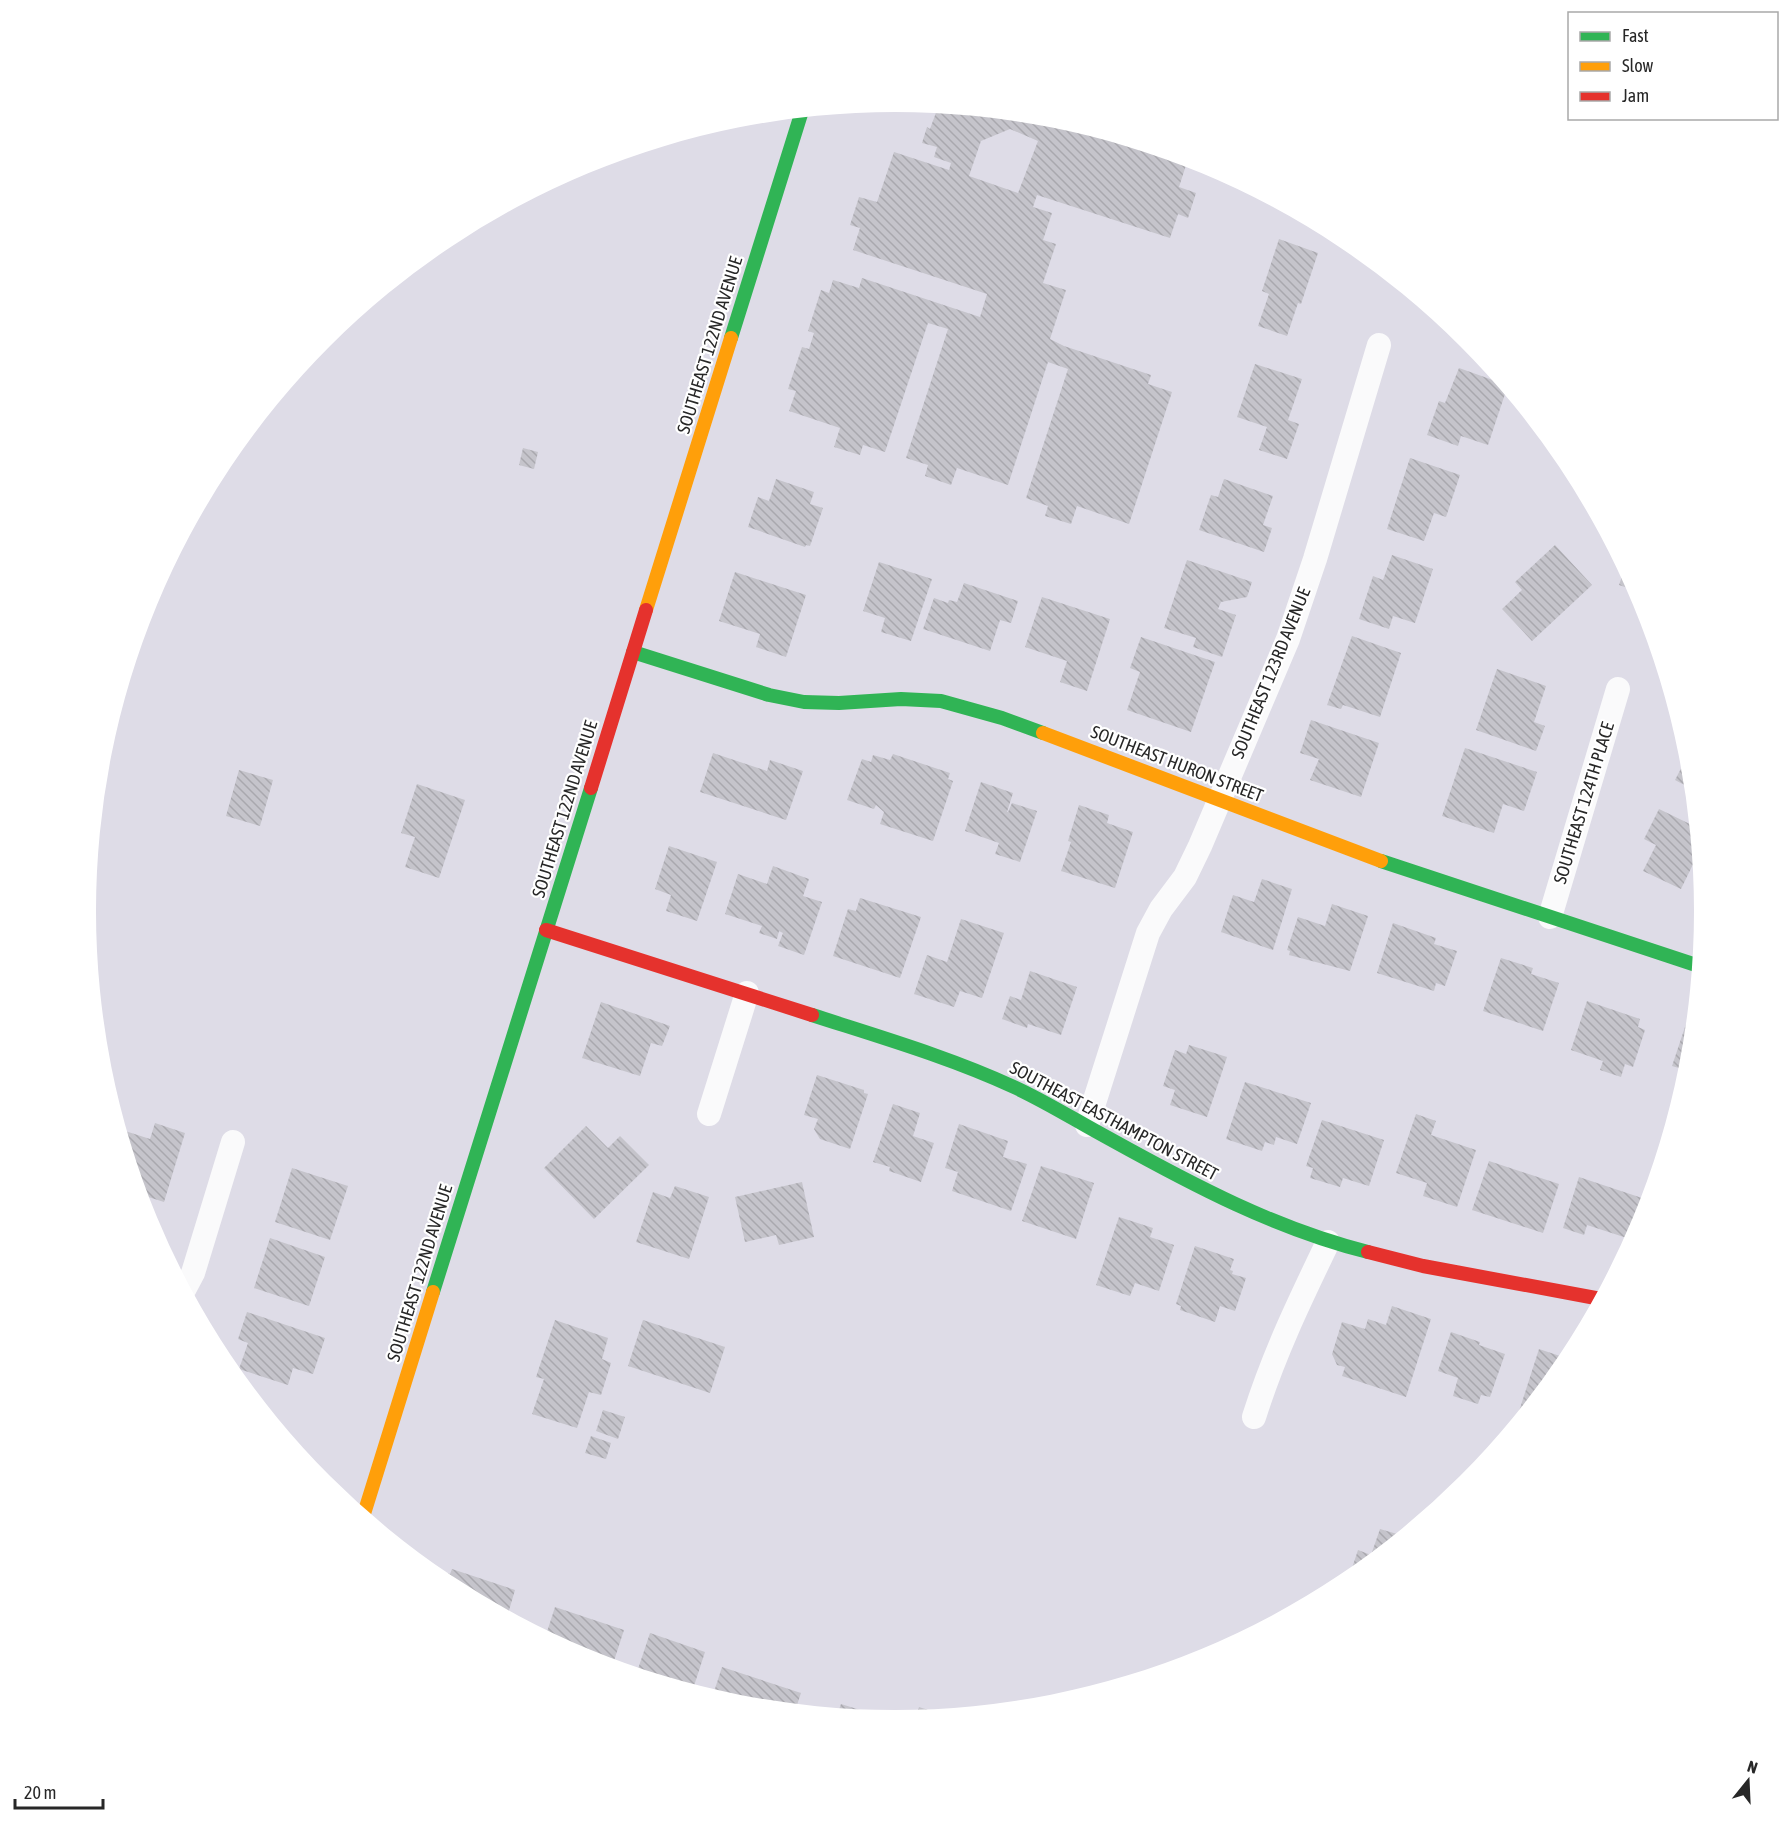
<svg xmlns="http://www.w3.org/2000/svg" width="1790" height="1823" viewBox="0 0 1790 1823" font-family="'Asap Condensed',sans-serif">
<style>
.building{fill:url(#building-back-hatch);fill-rule:evenodd}
.lines{fill:none;stroke-linecap:round;stroke-linejoin:round}
.street{stroke:#fafafb;stroke-width:24}
.fast{stroke:#30b455;stroke-width:14}
.slow{stroke:#ff9f0a;stroke-width:14}
.jam{stroke:#e5322d;stroke-width:14}
.labels{text-anchor:middle;stroke-width:4.5;stroke-linejoin:round;paint-order:stroke}
.street-label{font-size:18px;fill:#272727;stroke:#fff}
</style>
<defs>
<pattern id="building-back-hatch" width="6" height="6" patternUnits="userSpaceOnUse" patternTransform="scale(1.5)"><rect width="6" height="6" fill="#c5c4cb"/><path d="M-1 5l2 2M0 0l6 6M5-1l2 2" fill="none" stroke="#a9a8ae"/></pattern>
</defs>
<rect width="100%" height="100%" fill="#dedce7"/>
<g class="building">
<path d="M938 107 949 111 950 107 1053 118 1188 159 1179 187 1196 193 1188 218 1178 214 1170 238 1037 195 1033 207 1052 213 1043 240 1056 244 1043 283 1066 290 1050 339 1064 346 1151 375 1148 384 1172 392 1129 524 1077 506 1071 524 1045 516 1048 506 1026 498 1068 369 1048 362 1008 485 957 468 951 485 925 476 928 465 906 458 948 329 928 323 885 452 863 445 860 455 834 447 840 428 789 411 796 391 788 389 802 347 809 349 814 333 808 331 821 290 829 293 833 280 859 288 862 278 980 317 987 294 853 250 860 228 850 225 859 197 877 202 894 152 949 170 951 163 934 157 937 147 922 143 927 127 930 129ZM1010 129 1038 141 1018 193 969 176 981 141Z"/>
<polygon points="1279,239 1318,253 1301,304 1298,303 1287,336 1258,326 1269,294 1262,291"/>
<polygon points="1255,364 1302,379 1288,420 1299,424 1287,459 1259,450 1267,427 1237,417"/>
<polygon points="1459,368 1504,384 1507,388 1488,445 1461,436 1458,446 1427,435 1439,401 1445,403"/>
<polygon points="523,448 538,452 534,469 519,465"/>
<polygon points="1410,458 1460,475 1446,517 1434,513 1424,541 1387,529"/>
<polygon points="776,479 814,492 810,504 823,508 810,546 806,545 805,547 748,527 758,497 769,501"/>
<polygon points="1224,479 1273,496 1263,525 1272,528 1264,552 1199,530 1211,495 1218,497"/>
<polygon points="1555,545 1592,585 1532,641 1502,609 1522,590 1515,582"/>
<polygon points="1392,555 1433,569 1415,623 1393,616 1389,629 1359,619 1373,576 1383,580"/>
<polygon points="1187,560 1252,582 1247,597 1221,602 1218,609 1236,615 1222,657 1193,647 1196,638 1164,628"/>
<polygon points="879,562 932,579 911,641 881,632 885,618 863,611"/>
<polygon points="1625,568 1633,584 1637,591 1619,585"/>
<polygon points="735,572 806,595 786,657 756,647 760,634 719,621"/>
<polygon points="964,583 1018,601 1011,623 1000,620 990,651 923,629 934,598 948,603 949,600 957,602"/>
<polygon points="1042,597 1110,619 1087,691 1060,682 1067,661 1025,647"/>
<polygon points="1352,636 1401,653 1380,717 1343,705 1341,709 1327,705"/>
<polygon points="1141,637 1215,662 1191,732 1127,710 1140,672 1130,668"/>
<polygon points="1497,669 1546,686 1534,722 1545,726 1536,751 1476,730"/>
<polygon points="1311,720 1379,743 1361,797 1310,780 1319,759 1300,753"/>
<polygon points="1465,748 1537,772 1524,811 1503,804 1494,833 1442,816"/>
<polygon points="713,753 767,771 770,760 803,771 786,820 700,792"/>
<polygon points="1689,753 1689,754 1692,789 1675,780"/>
<polygon points="893,754 950,773 948,779 953,781 933,841 880,824 884,812 876,805 874,809 847,800 862,759 871,762 873,755 890,760"/>
<polygon points="239,770 273,780 260,826 226,816"/>
<polygon points="981,782 1013,793 1007,812 1008,812 1012,803 1037,811 1020,862 995,854 999,843 965,831"/>
<polygon points="417,784 465,800 439,878 405,867 415,837 401,833"/>
<polygon points="1079,805 1109,815 1107,823 1133,832 1115,888 1061,871 1071,842 1068,841"/>
<polygon points="1659,809 1696,827 1699,852 1681,889 1643,871 1656,845 1644,839"/>
<polygon points="669,846 717,862 697,921 666,911 671,895 655,889"/>
<polygon points="773,866 809,879 803,896 822,902 804,955 778,946 783,933 779,931 777,939 759,933 762,926 725,914 738,874 767,884"/>
<polygon points="1262,879 1292,889 1273,950 1221,932 1233,895 1254,902"/>
<polygon points="860,898 921,917 900,978 833,956 848,909 856,911"/>
<polygon points="1332,904 1368,916 1350,971 1289,955 1290,951 1287,950 1298,917 1325,926"/>
<polygon points="961,919 1004,933 982,998 960,991 954,1007 914,994 927,955 947,962"/>
<polygon points="1393,923 1436,938 1434,944 1457,951 1445,986 1436,983 1434,991 1377,973"/>
<polygon points="1501,958 1533,968 1531,974 1559,983 1543,1031 1483,1011"/>
<polygon points="1030,971 1077,987 1061,1035 1028,1024 1027,1028 1002,1019 1010,996 1021,1000"/>
<polygon points="1587,1001 1640,1019 1638,1027 1645,1030 1633,1067 1625,1064 1621,1077 1600,1070 1603,1061 1571,1050"/>
<polygon points="601,1002 670,1026 662,1046 651,1043 640,1076 582,1058"/>
<polygon points="1687,1021 1693,1023 1689,1071 1672,1066"/>
<polygon points="1189,1045 1227,1057 1207,1117 1170,1105 1175,1090 1163,1086 1175,1050 1186,1054"/>
<polygon points="817,1075 864,1090 864,1093 868,1094 850,1149 820,1139 814,1129 818,1119 804,1115"/>
<polygon points="1245,1082 1311,1103 1297,1144 1276,1137 1274,1145 1265,1142 1262,1151 1226,1139"/>
<polygon points="893,1104 920,1113 913,1136 934,1143 921,1182 889,1171 890,1167 873,1162"/>
<polygon points="1416,1114 1436,1121 1431,1135 1476,1150 1457,1207 1423,1196 1427,1183 1396,1173"/>
<polygon points="1322,1120 1384,1140 1369,1186 1343,1178 1340,1187 1310,1178 1313,1168 1306,1166"/>
<polygon points="155,1123 185,1133 164,1202 139,1194 119,1129 150,1139"/>
<polygon points="959,1124 1008,1141 1003,1157 1027,1164 1011,1211 952,1191 958,1172 945,1168"/>
<polygon points="586,1126 608,1148 620,1136 649,1165 594,1219 544,1168"/>
<polygon points="1489,1161 1559,1184 1543,1233 1472,1210"/>
<polygon points="1041,1166 1094,1183 1076,1239 1022,1221"/>
<polygon points="292,1168 348,1186 330,1240 275,1222"/>
<polygon points="1579,1177 1642,1198 1637,1214 1644,1217 1633,1240 1587,1225 1584,1235 1563,1228"/>
<polygon points="802,1182 814,1237 779,1245 776,1235 745,1242 735,1197"/>
<polygon points="675,1186 709,1197 689,1259 636,1242 653,1192 670,1198"/>
<polygon points="1119,1217 1153,1228 1150,1237 1174,1245 1159,1291 1135,1283 1130,1296 1096,1285"/>
<polygon points="270,1238 325,1257 309,1306 254,1288"/>
<polygon points="1195,1246 1234,1259 1230,1270 1233,1271 1232,1274 1246,1278 1235,1311 1220,1306 1215,1322 1180,1310 1181,1306 1176,1304"/>
<polygon points="1392,1306 1431,1319 1406,1397 1342,1376 1345,1367 1337,1365 1332,1354 1342,1322 1365,1329 1368,1319 1386,1325"/>
<polygon points="247,1312 325,1338 313,1374 293,1368 288,1385 239,1369 248,1343 238,1339"/>
<polygon points="555,1320 608,1338 602,1359 611,1363 601,1395 589,1392 577,1428 532,1414 544,1379 536,1377"/>
<polygon points="643,1320 725,1347 710,1393 628,1366"/>
<polygon points="1451,1332 1480,1342 1479,1345 1505,1354 1490,1397 1481,1395 1478,1404 1453,1396 1458,1378 1438,1371"/>
<polygon points="1539,1349 1569,1359 1514,1427"/>
<polygon points="603,1410 625,1417 618,1439 596,1431"/>
<polygon points="591,1436 611,1443 606,1459 585,1453"/>
<polygon points="1380,1529 1404,1536 1347,1583 1358,1550 1371,1555"/>
<polygon points="433,1568 450,1574 452,1569 515,1590 507,1617 445,1584 432,1573"/>
<polygon points="555,1607 624,1630 612,1667 585,1659 545,1638"/>
<polygon points="650,1633 705,1652 692,1692 636,1675"/>
<polygon points="722,1667 801,1693 795,1711 737,1705 712,1698"/>
<polygon points="841,1704 889,1719 889,1720 837,1715"/>
<polygon points="919,1707 946,1716 915,1719"/>
<polygon points="815,1708 834,1714 833,1715 813,1713"/>
</g>
<g class="lines">
<g class="street">
<polyline points="1550,917 1618,689"/>
<polyline points="709,1114 747,993"/>
<polyline points="1087,1125 1148,933 1161,909 1185,877 1200,846 1288,639 1315,559 1379,345"/>
<polyline points="184,1290 193,1273 233,1142"/>
<path d="M1254 1417C1274 1354 1299 1302 1328 1242"/>
</g>
<g class="fast">
<polyline points="731,338 802,111"/>
<polyline points="633,652 769,695 804,702 839,703 901,699 941,701 1002,718 1043,733"/>
<polyline points="1381,861 1699,966"/>
<path d="M812 1015C880 1037 949 1057 1014 1087 1047 1102 1078 1122 1110 1139 1193 1185 1276 1229 1368 1252"/>
<polyline points="433,1292 591,788"/>
</g>
<g class="slow">
<polyline points="646,610 731,338"/>
<polyline points="1043,733 1381,861"/>
<polyline points="363,1517 433,1292"/>
</g>
<g class="jam">
<polyline points="591,788 646,610"/>
<polyline points="546,930 812,1015"/>
<polyline points="1368,1252 1423,1266 1601,1299"/>
</g>
</g>
<g class="labels">
<g class="street-label">
<text transform="translate(710 345) rotate(-73)" y="6">SOUTHEAST 122ND AVENUE</text>
<text transform="translate(1271 673) rotate(-68)" y="6">SOUTHEAST 123RD AVENUE</text>
<text transform="translate(1177 764) rotate(21)" y="6">SOUTHEAST HURON STREET</text>
<text transform="translate(1584 803) rotate(-73)" y="6">SOUTHEAST 124TH PLACE</text>
<text transform="translate(565 809) rotate(-73)" y="6">SOUTHEAST 122ND AVENUE</text>
<text transform="translate(1114 1121) rotate(28)" y="6">SOUTHEAST EASTHAMPTON STREET</text>
<text transform="translate(420 1273) rotate(-73)" y="6">SOUTHEAST 122ND AVENUE</text>
</g>
</g>
<path d="M0 0H1790V1823H0ZM96 911a799 799 0 1 1 1598 0a799 799 0 1 1-1598 0Z" fill="#fff" fill-rule="evenodd"/>
<rect x="1568" y="12" width="210" height="108" fill="#ffffff" stroke="#a9a9a9" stroke-width="1.5"/>
<rect x="1580" y="32" width="30" height="9" fill="#30b455" stroke="#a9a9a9" stroke-width="1.5"/>
<text x="1622" y="42" font-size="18" fill="#272727">Fast</text>
<rect x="1580" y="62" width="30" height="9" fill="#ff9f0a" stroke="#a9a9a9" stroke-width="1.5"/>
<text x="1622" y="72" font-size="18" fill="#272727">Slow</text>
<rect x="1580" y="92" width="30" height="9" fill="#e5322d" stroke="#a9a9a9" stroke-width="1.5"/>
<text x="1622" y="102" font-size="18" fill="#272727">Jam</text>
<g transform="translate(1748 1781) rotate(18)" stroke="#ffffff" stroke-width="4.5" paint-order="stroke">
<path d="M0-4.5L10 22L0 15L-10 22Z" fill="#272727"/>
<text y="-9" font-size="16" font-weight="bold" text-anchor="middle" fill="#272727">N</text>
</g>
<path d="M15 1799v9h88v-9" fill="none" stroke="#272727" stroke-width="3"/>
<text x="24" y="1799" font-size="18" fill="#272727" stroke="#ffffff" stroke-width="4.5" paint-order="stroke">20 m</text>
</svg>
